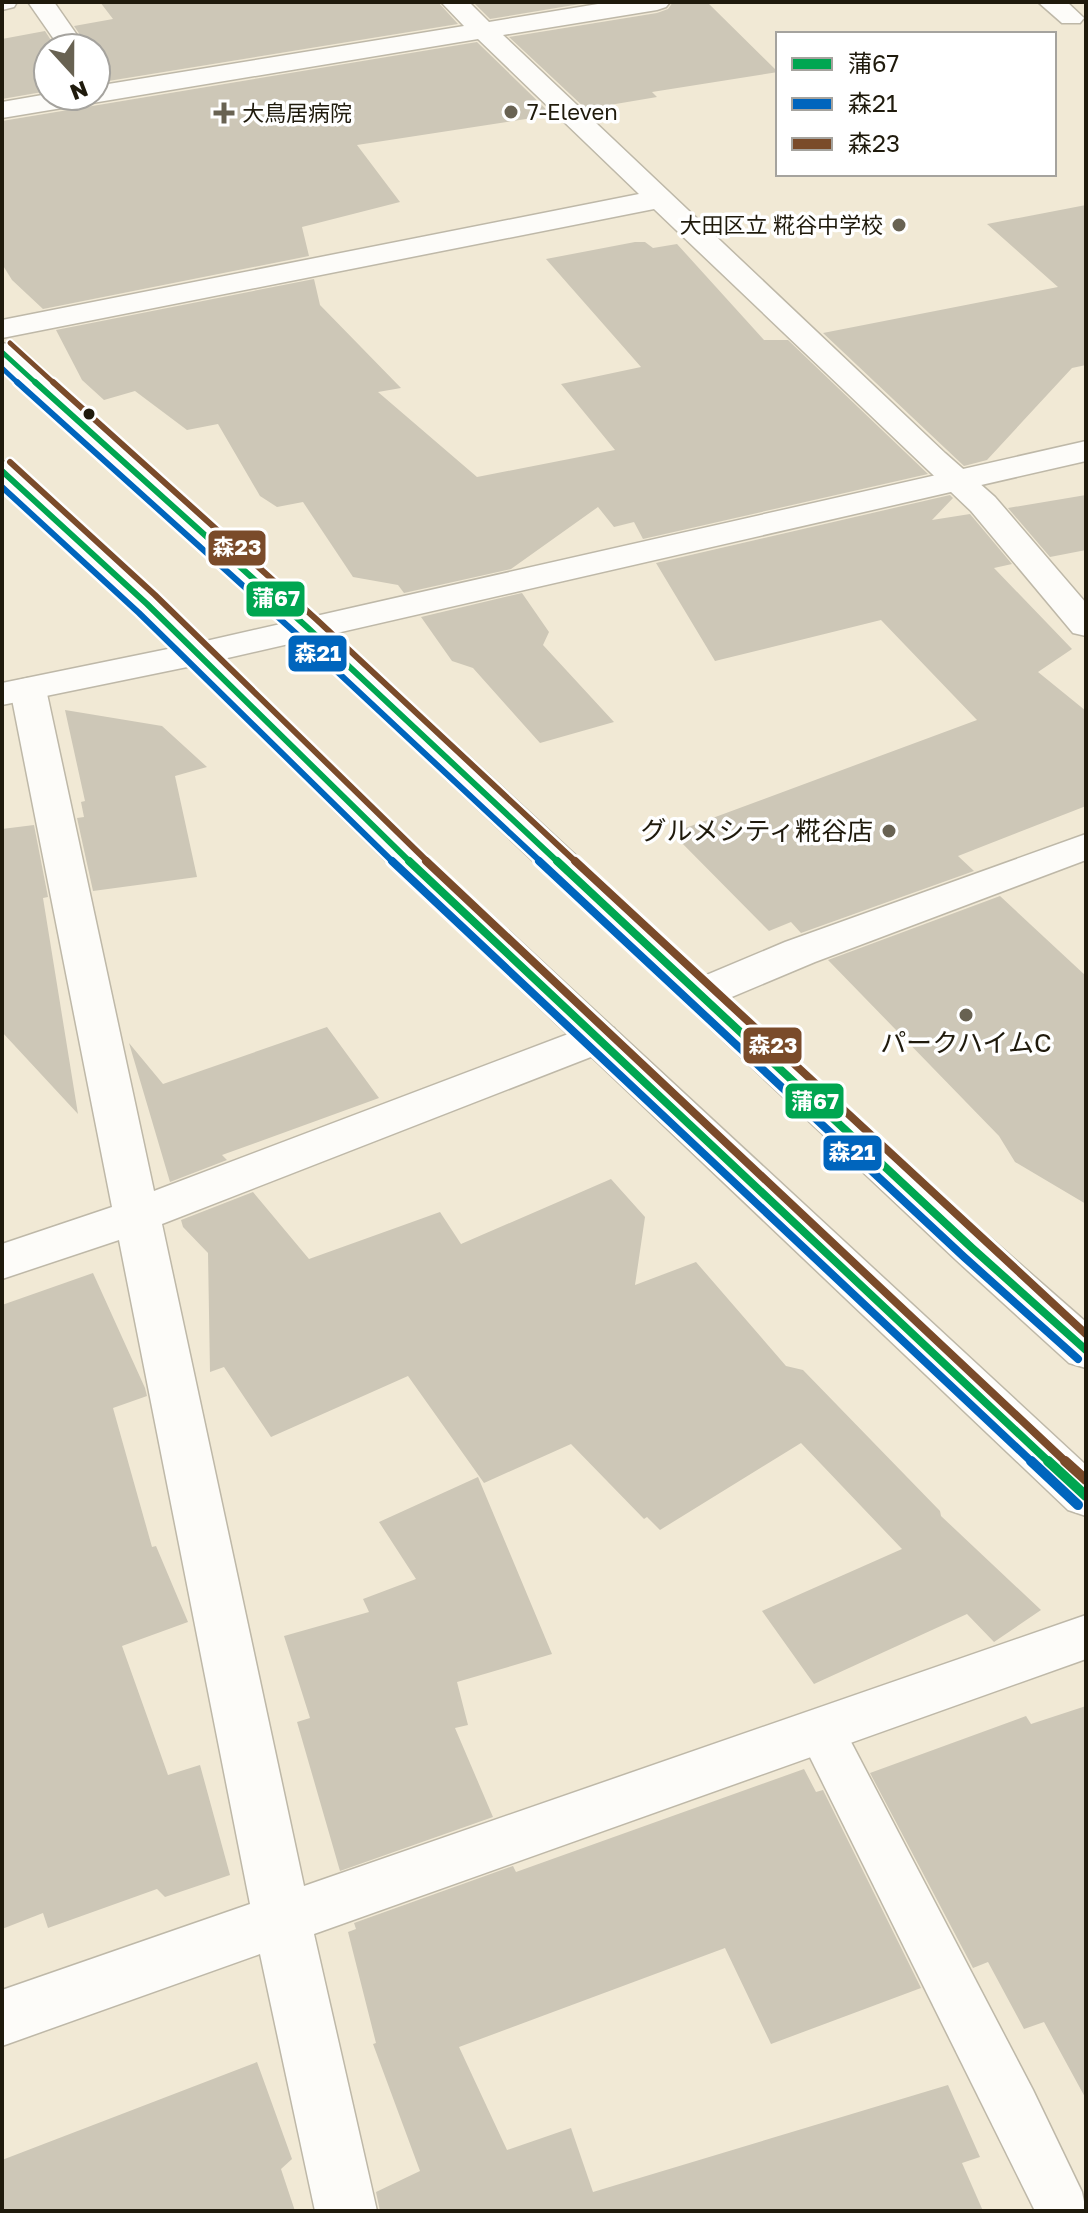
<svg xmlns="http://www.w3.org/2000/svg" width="1088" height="2213" viewBox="0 0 1088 2213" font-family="'Golos Text','Noto Sans JP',sans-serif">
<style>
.building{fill:#cdc7b7}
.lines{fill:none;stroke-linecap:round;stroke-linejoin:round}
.service-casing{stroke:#beb8a8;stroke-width:3}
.minor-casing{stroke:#beb8a8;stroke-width:3}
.tertiary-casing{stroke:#beb8a8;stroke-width:3}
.trunk-casing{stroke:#beb8a8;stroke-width:3}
.service{fill:#fdfcf9;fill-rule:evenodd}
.minor{fill:#fdfcf9;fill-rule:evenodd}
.tertiary{fill:#fdfcf9;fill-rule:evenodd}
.trunk{fill:#fdfcf9;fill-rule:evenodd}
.bus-1-far3-casing{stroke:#fff;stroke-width:9}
.bus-1-far2-casing{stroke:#fff;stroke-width:11}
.bus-1-far1-casing{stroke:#fff;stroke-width:14}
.bus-1-casing{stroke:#fff;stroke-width:16}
.bus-2-far3-casing{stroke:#fff;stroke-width:9}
.bus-2-far2-casing{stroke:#fff;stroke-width:11}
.bus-2-far1-casing{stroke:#fff;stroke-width:14}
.bus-2-casing{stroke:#fff;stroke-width:16}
.bus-3-far3-casing{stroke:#fff;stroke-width:9}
.bus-3-far2-casing{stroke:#fff;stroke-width:11}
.bus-3-far1-casing{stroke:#fff;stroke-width:14}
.bus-3-casing{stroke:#fff;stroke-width:16}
.bus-1-far3{stroke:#00a651;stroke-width:5}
.bus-1-far2{stroke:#00a651;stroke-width:6}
.bus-1-far1{stroke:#00a651;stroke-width:8}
.bus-1{stroke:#00a651;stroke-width:10}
.bus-2-far3{stroke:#0065bd;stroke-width:5}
.bus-2-far2{stroke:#0065bd;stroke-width:6}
.bus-2-far1{stroke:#0065bd;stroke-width:8}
.bus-2{stroke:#0065bd;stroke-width:10}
.bus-3-far3{stroke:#7a4b2a;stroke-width:5}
.bus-3-far2{stroke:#7a4b2a;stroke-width:6}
.bus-3-far1{stroke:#7a4b2a;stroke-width:8}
.bus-3{stroke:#7a4b2a;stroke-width:10}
.poi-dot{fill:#686252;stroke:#fff;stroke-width:3}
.bus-dot{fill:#1f1a0c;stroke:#fff;stroke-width:3}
.labels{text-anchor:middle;stroke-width:7;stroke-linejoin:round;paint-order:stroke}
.far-poi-label{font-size:22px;fill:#1f1a0c;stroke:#fff;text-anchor:start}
.poi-label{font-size:26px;fill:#1f1a0c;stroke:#fff;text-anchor:end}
.line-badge{stroke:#fff;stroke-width:3}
.badge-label{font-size:22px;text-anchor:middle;font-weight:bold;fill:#fff}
</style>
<rect width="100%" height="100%" fill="#f1e9d5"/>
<g class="building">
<polygon points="100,2 438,2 458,24 96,83 96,48 89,48 74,26 113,19"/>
<polygon points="473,2 592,2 490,19"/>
<polygon points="673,2 707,2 778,72 652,92 657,97 586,109 509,37 657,13 668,9"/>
<polygon points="45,31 56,48 48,48 48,91 2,99 2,39"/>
<polygon points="477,42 552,115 357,145 400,202 302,227 309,256 43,309 12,280 2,264 2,121"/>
<polygon points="1086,205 1086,365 1072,368 987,460 964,466 823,333 1058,287 987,224"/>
<polygon points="635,242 645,242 653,248 677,244 764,340 788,340 928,474 643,539 634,522 614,527 598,507 511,569 404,593 398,585 353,577 303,502 277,507 260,496 218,424 187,430 135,391 104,400 82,380 56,330 314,279 320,305 401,388 378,392 477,477 615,450 561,384 641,367 546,259"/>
<polygon points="950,495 953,498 932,520 970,514 1012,564 994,568 1072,649 1038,672 1086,711 1086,806 958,856 974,871 801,933 791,922 769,931 672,833 977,720 881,620 715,661 656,563"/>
<polygon points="1086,495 1086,550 1050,557 1008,508"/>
<polygon points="522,593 549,632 543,645 614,722 540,743 473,668 452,661 421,617"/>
<polygon points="65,710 162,726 207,767 175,776 197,877 93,891 77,818 84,817 81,802 85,801"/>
<polygon points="34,825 48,897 43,898 78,1114 2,1032 2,829"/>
<polygon points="1000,896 1086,976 1086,1204 1015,1162 999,1136 828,960"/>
<polygon points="327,1027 379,1098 222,1155 227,1160 170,1182 129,1043 163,1084"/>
<polygon points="611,1179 645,1217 635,1285 696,1262 786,1366 803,1370 940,1511 941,1516 1041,1610 994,1642 967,1614 814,1684 762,1611 902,1549 801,1443 660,1530 647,1517 644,1519 571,1444 484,1483 408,1376 271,1437 224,1367 210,1372 208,1253 183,1227 181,1220 253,1192 309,1259 440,1212 461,1244"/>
<polygon points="93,1273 145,1388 147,1396 113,1408 152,1547 156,1546 188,1622 122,1646 168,1775 200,1765 230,1875 165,1897 157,1889 48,1928 43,1913 2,1929 2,1305"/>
<polygon points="478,1477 552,1654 457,1682 468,1725 455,1728 493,1817 340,1871 297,1722 310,1718 284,1636 369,1612 363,1599 416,1579 379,1522"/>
<polygon points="1086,1706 1086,2099 1044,2022 1024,2029 988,1962 973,1968 870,1773 1026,1716 1031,1724"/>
<polygon points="804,1769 816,1792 823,1790 921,1988 771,2044 725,1948 459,2047 507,2150 571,2128 593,2192 948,2085 980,2157 962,2163 983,2211 380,2211 376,2192 420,2171 373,2044 376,2043 348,1932 356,1929 354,1923 513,1866 516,1872"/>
<polygon points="257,2062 292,2159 281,2169 295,2211 2,2211 2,2160"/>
</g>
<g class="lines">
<g class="service-casing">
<g id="service">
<polygon points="2,2 17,2 14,7 2,10"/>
<polygon points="821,1711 838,1717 1033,2090 1082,2192 1086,2211 1035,2211 797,1731 804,1717"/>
</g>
</g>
<g class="minor-casing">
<g id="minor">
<polygon points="28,2 54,2 86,48 60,48"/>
<polygon points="441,2 469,2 489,22 610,2 670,2 666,7 657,10 503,35 945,453 995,497 1086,603 1086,636 1073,633 971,511 654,209 2,338 2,320 639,194 478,39 2,118 2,102 48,94 96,96 96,86 464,26"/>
<polygon points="1038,2 1067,2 1084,18 1080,23 1062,23"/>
<polygon points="28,678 41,681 46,689 154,1191 584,1028 599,1024 614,1028 620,1038 614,1048 162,1224 304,1886 1086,1615 1086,1659 314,1934 377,2211 315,2211 260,1954 2,2046 2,1990 250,1904 119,1240 2,1279 2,1244 112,1207 10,689 15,681"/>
<polygon points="1086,834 1086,860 815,962 715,1004 700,1008 685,1004 679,994 685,984 785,942"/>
</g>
</g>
<g class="tertiary-casing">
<polygon id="tertiary" points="1086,441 1086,461 197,665 2,705 2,683 197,643"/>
</g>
<g class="trunk-casing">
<g id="trunk">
<polygon points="2,343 13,345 321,620 988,1236 1086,1322 1086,1368 1069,1363 956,1260 295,636 2,369"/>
<polygon points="2,461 14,464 160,596 419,848 1086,1465 1086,1516 1068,1510 391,866 134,612 2,489"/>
</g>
</g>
<use href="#service" class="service"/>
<use href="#minor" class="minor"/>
<use href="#tertiary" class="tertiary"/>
<use href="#trunk" class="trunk"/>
<g class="bus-1-far3-casing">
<polyline id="bus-1-far3" points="2,352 37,384"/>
</g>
<g class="bus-1-far2-casing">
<g id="bus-1-far2">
<polyline points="35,382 308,628 559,863"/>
<polyline points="2,471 147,604 411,863"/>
</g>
</g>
<g class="bus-1-far1-casing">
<g id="bus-1-far1">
<polyline points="409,861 1050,1463"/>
<polyline points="557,861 972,1248 1086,1350"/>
</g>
</g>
<g class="bus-1-casing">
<polyline id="bus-1" points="1048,1461 1086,1496"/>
</g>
<g class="bus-2-far3-casing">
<polyline id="bus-2-far3" points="2,368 19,384"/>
</g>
<g class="bus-2-far2-casing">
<g id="bus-2-far2">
<polyline points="17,382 300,637 542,863"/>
<polyline points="2,487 139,613 394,863"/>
</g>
</g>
<g class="bus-2-far1-casing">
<g id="bus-2-far1">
<polyline points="392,861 1033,1463"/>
<polyline points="539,861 964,1257 1078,1359"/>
</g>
</g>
<g class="bus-2-casing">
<polyline id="bus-2" points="1031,1461 1078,1505"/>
</g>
<g class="bus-3-far3-casing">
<polyline id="bus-3-far3" points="10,343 55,384"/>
</g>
<g class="bus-3-far2-casing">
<g id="bus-3-far2">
<polyline points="53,382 316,619 577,863"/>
<polyline points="10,462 155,595 429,863"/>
</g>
</g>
<g class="bus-3-far1-casing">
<g id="bus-3-far1">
<polyline points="426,861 1067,1463"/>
<polyline points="575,861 1086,1334"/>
</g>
</g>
<g class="bus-3-casing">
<polyline id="bus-3" points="1065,1461 1086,1480"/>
</g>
<use href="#bus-1-far3" class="bus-1-far3"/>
<use href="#bus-1-far2" class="bus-1-far2"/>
<use href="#bus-1-far1" class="bus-1-far1"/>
<use href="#bus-1" class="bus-1"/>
<use href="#bus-2-far3" class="bus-2-far3"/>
<use href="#bus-2-far2" class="bus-2-far2"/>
<use href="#bus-2-far1" class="bus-2-far1"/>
<use href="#bus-2" class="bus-2"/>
<use href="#bus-3-far3" class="bus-3-far3"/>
<use href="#bus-3-far2" class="bus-3-far2"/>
<use href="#bus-3-far1" class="bus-3-far1"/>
<use href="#bus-3" class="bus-3"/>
</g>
<g class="poi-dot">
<circle cx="511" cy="112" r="8"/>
<path d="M220 101h8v8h8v8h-8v8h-8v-8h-8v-8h8z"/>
<circle cx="899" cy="225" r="8"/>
<circle cx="889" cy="831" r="8"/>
<circle cx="966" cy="1015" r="8"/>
</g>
<circle class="bus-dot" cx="89" cy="414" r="7"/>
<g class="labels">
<g class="far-poi-label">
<text x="527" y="120">7-Eleven</text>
<text x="242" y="121">大鳥居病院</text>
<text x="883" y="233" text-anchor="end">大田区立 糀谷中学校</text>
</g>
<g class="poi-label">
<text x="873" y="840">グルメシティ糀谷店</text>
<text x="966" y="1052" text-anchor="middle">パークハイムC</text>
</g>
</g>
<g class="line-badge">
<rect x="207" y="529" width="60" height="38" rx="8" fill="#7a4b2a"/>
<rect x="245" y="580" width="61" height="38" rx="8" fill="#00a651"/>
<rect x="287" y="634" width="61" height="39" rx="8" fill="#0065bd"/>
<rect x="742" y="1026" width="61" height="39" rx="8" fill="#7a4b2a"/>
<rect x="784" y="1082" width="61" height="38" rx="8" fill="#00a651"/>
<rect x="822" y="1134" width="61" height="38" rx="8" fill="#0065bd"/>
</g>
<g class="badge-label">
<text x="237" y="555">森23</text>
<text x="276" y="606">蒲67</text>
<text x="318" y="661">森21</text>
<text x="773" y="1053">森23</text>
<text x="815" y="1109">蒲67</text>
<text x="852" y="1160">森21</text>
</g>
<rect width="1088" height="2213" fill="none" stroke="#1f1a0c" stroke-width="8"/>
<rect x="776" y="32" width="280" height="144" fill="#ffffff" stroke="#a5a39e" stroke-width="2"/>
<rect x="792" y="58" width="40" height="12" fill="#00a651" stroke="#a5a39e" stroke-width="2"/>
<text x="848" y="72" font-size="24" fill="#1f1a0c">蒲67</text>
<rect x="792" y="98" width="40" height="12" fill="#0065bd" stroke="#a5a39e" stroke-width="2"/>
<text x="848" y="112" font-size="24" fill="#1f1a0c">森21</text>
<rect x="792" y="138" width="40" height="12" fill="#7a4b2a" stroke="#a5a39e" stroke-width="2"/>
<text x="848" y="152" font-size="24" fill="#1f1a0c">森23</text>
<g transform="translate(72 72) rotate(159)"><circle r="38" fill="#ffffff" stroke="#a5a39e" stroke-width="2"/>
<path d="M0-6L14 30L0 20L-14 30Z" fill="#686252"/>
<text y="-12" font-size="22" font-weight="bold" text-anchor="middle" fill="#1f1a0c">N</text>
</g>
</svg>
